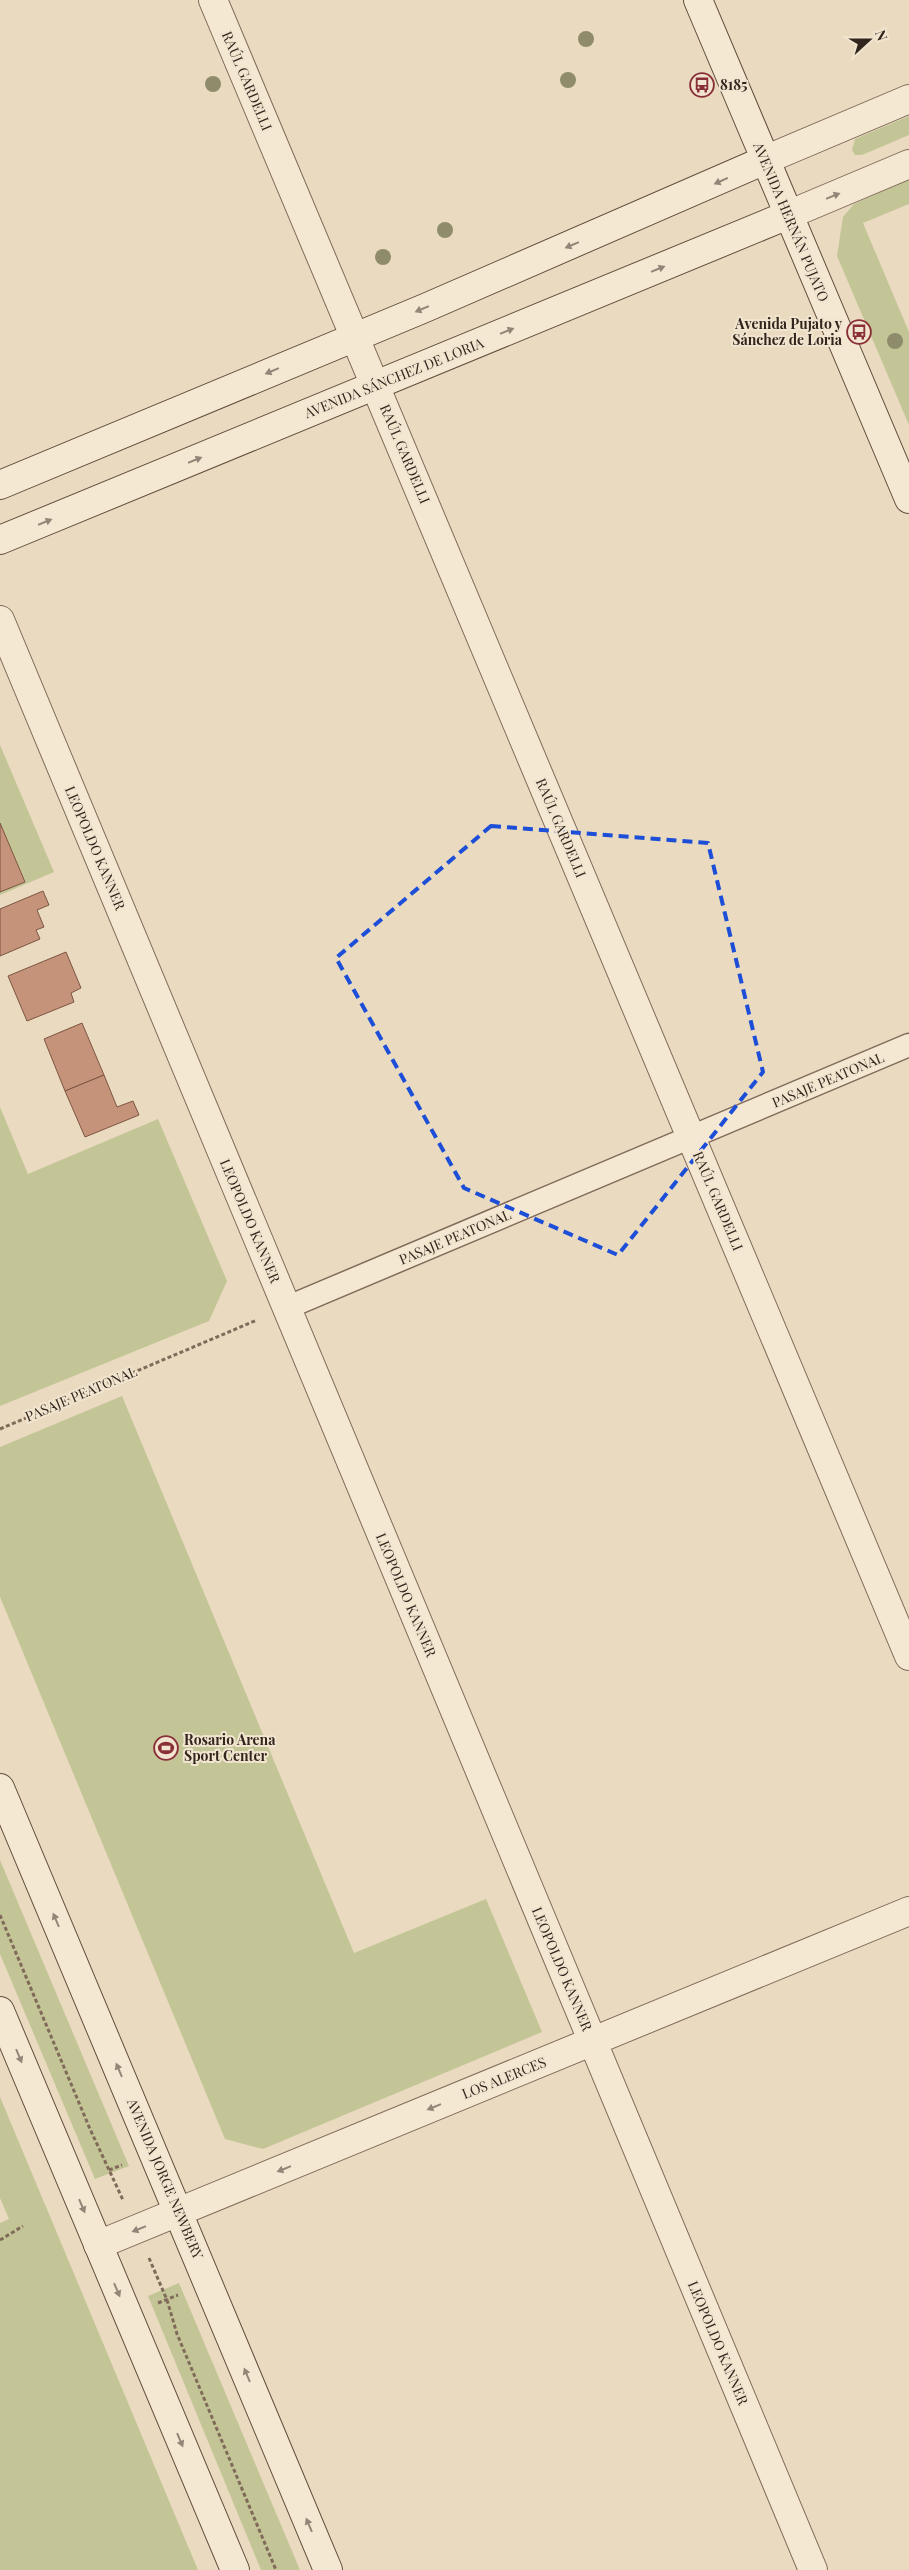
<svg xmlns="http://www.w3.org/2000/svg" width="909" height="2570" viewBox="0 0 909 2570" font-family="'Playfair Display',serif">
<style>
.green{fill:#c4c596}
.building{fill:#c4937a;stroke:#7d5542}
.lines{fill:none;stroke-linecap:round;stroke-linejoin:round}
.lane-casing{stroke:#806b5a;stroke-width:25}
.street-casing{stroke:#806b5a;stroke-width:30}
.secondary-casing{stroke:#624d3d;stroke-width:30}
.path{stroke:#806b5a;stroke-width:3;stroke-dasharray:4 2.5;stroke-linecap:butt}
.lane{stroke:#f5e8d2;stroke-width:22}
.street{stroke:#f5e8d2;stroke-width:28}
.secondary{stroke:#f5e8d2;stroke-width:28}
.tree{fill:#8f8c6b}
.oneway{fill:#938678}
.marked{fill:none;stroke:#1d4ed8;stroke-width:4;stroke-dasharray:10 6;stroke-linejoin:round}
.labels{text-anchor:middle;stroke-width:4;stroke-linejoin:round;paint-order:stroke}
.street-label{font-size:14px;fill:#31251d;stroke:#f1e5cf}
.poi-label{font-size:14px;font-weight:bold;fill:#31251d;stroke:#f1e5cf;text-anchor:start}
</style>
<rect width="100%" height="100%" fill="#e9dac0"/>
<g class="green">
<polygon points="909,116 909,135 862,155 855,155 852,150 855,139"/>
<polygon points="909,179 909,204 863,223 909,332 909,425 837,256 843,217 854,204"/>
<polygon points="0,745 54,872 0,895"/>
<polygon points="0,1107 28,1174 158,1119 227,1281 209,1321 0,1406"/>
<polygon points="122,1396 354,1953 486,1899 542,2032 263,2149 225,2139 0,1597 0,1447"/>
<polygon points="0,1860 129,2166 95,2179 0,1954"/>
<polygon points="0,2097 198,2570 0,2570 0,2223 9,2219 0,2198"/>
<polygon points="179,2283 300,2570 261,2570 148,2296"/>
</g>
<g class="building">
<polygon points="0,823 25,882 0,892"/>
<polygon points="43,891 49,905 37,910 44,927 36,930 40,939 0,956 0,909"/>
<polygon points="66,952 81,988 71,993 74,1002 27,1021 8,976"/>
<polygon points="82,1023 104,1075 65,1091 44,1039"/>
<polygon points="104,1075 117,1107 133,1101 139,1115 85,1137 65,1091"/>
</g>
<g class="lines">
<g class="lane-casing">
<polyline id="lane" points="286,1308 909,1045"/>
</g>
<g class="street-casing">
<g id="street">
<polyline points="213,0 909,1656"/>
<polyline points="765,160 909,99"/>
<polyline points="788,215 909,164"/>
<polyline points="0,620 813,2570"/>
<polyline points="98,2245 909,1911"/>
</g>
</g>
<g class="secondary-casing">
<g id="secondary">
<polyline points="698,0 909,499"/>
<polyline points="0,485 425,308 765,160"/>
<polyline points="0,540 788,215"/>
<polyline points="0,1788 328,2570"/>
<polyline points="0,2011 235,2570"/>
</g>
</g>
<g class="path">
<polyline points="0,1429 257,1320"/>
<polyline points="0,1915 90,2129 123,2200"/>
<polyline points="109,2170 122,2165"/>
<polyline points="0,2240 23,2226"/>
<polyline points="149,2258 167,2300 177,2334 276,2570"/>
<polyline points="158,2303 178,2295"/>
</g>
<use href="#lane" class="lane"/>
<use href="#street" class="street"/>
<use href="#secondary" class="secondary"/>
</g>
<g class="tree">
<circle cx="586" cy="39" r="8"/>
<circle cx="568" cy="80" r="8"/>
<circle cx="213" cy="84" r="8"/>
<circle cx="445" cy="230" r="8"/>
<circle cx="383" cy="257" r="8"/>
<circle cx="895" cy="341" r="8"/>
</g>
<defs><path id="oneway-solid" d="M-6-.8H1V-3.2L6.5 0L1 3.2V.8H-6Z" transform="scale(1.25)"/></defs>
<g class="oneway">
<use href="#oneway-solid" transform="translate(721 181) rotate(156)"/>
<use href="#oneway-solid" transform="translate(833 196) rotate(-22)"/>
<use href="#oneway-solid" transform="translate(572 245) rotate(157)"/>
<use href="#oneway-solid" transform="translate(658 269) rotate(-22)"/>
<use href="#oneway-solid" transform="translate(422 309) rotate(157)"/>
<use href="#oneway-solid" transform="translate(507 331) rotate(-22)"/>
<use href="#oneway-solid" transform="translate(272 371) rotate(157)"/>
<use href="#oneway-solid" transform="translate(195 460) rotate(-22)"/>
<use href="#oneway-solid" transform="translate(45 522) rotate(-22)"/>
<use href="#oneway-solid" transform="translate(56 1920) rotate(-113)"/>
<use href="#oneway-solid" transform="translate(19 2056) rotate(67)"/>
<use href="#oneway-solid" transform="translate(119 2070) rotate(-113)"/>
<use href="#oneway-solid" transform="translate(434 2107) rotate(158)"/>
<use href="#oneway-solid" transform="translate(284 2169) rotate(158)"/>
<use href="#oneway-solid" transform="translate(82 2206) rotate(67)"/>
<use href="#oneway-solid" transform="translate(139 2229) rotate(158)"/>
<use href="#oneway-solid" transform="translate(117 2290) rotate(67)"/>
<use href="#oneway-solid" transform="translate(247 2375) rotate(-113)"/>
<use href="#oneway-solid" transform="translate(180 2440) rotate(67)"/>
<use href="#oneway-solid" transform="translate(309 2525) rotate(-113)"/>
</g>
<path class="marked" d="M491 826 708 843 763 1072 618 1255 464 1188 336 958Z"/>
<defs>
<g id="bus-ring" transform="scale(1.25)"><circle r="9.5" fill="#f1e5cf" stroke="#893037" stroke-width="1.5"/><path d="M-5-6H5V4H4V6H2V4H-2V6H-4V4H-5ZM-3.5-4V0h7V-4ZM-3.5 1.2v1.5H-2V1.2ZM2 1.2v1.5H3.5V1.2Z" fill="#893037"/></g>
<g id="stadium-ring" transform="scale(1.25)"><circle r="9.5" fill="#f1e5cf" stroke="#893037" stroke-width="1.5"/><path d="M0-5a6.5 5 0 1 0 0 10a6.5 5 0 1 0 0-10ZM-3.5-1.8h7v3.6h-7Z" fill="#893037"/></g>
</defs>
<g fill-rule="evenodd">
<use href="#bus-ring" x="702" y="85"/>
<use href="#bus-ring" x="859" y="332"/>
<use href="#stadium-ring" x="166" y="1748"/>
</g>
<g class="labels">
<g class="street-label">
<text transform="translate(247 81) rotate(67)" y="5">RAÚL GARDELLI</text>
<text transform="translate(791 222) rotate(67)" y="5">AVENIDA HERNÁN PUJATO</text>
<text transform="translate(394 378) rotate(-22)" y="5">AVENIDA SÁNCHEZ DE LORIA</text>
<text transform="translate(405 454) rotate(67)" y="5">RAÚL GARDELLI</text>
<text transform="translate(561 828) rotate(67)" y="5">RAÚL GARDELLI</text>
<text transform="translate(95 848) rotate(67)" y="5">LEOPOLDO KANNER</text>
<text transform="translate(828 1080) rotate(-23)" y="5">PASAJE PEATONAL</text>
<text transform="translate(718 1201) rotate(67)" y="5">RAÚL GARDELLI</text>
<text transform="translate(250 1221) rotate(67)" y="5">LEOPOLDO KANNER</text>
<text transform="translate(455 1237) rotate(-23)" y="5">PASAJE PEATONAL</text>
<text transform="translate(81 1394) rotate(-23)" y="5">PASAJE PEATONAL</text>
<text transform="translate(406 1595) rotate(67)" y="5">LEOPOLDO KANNER</text>
<text transform="translate(562 1969) rotate(67)" y="5">LEOPOLDO KANNER</text>
<text transform="translate(504 2078) rotate(-22)" y="5">LOS ALERCES</text>
<text transform="translate(165 2179) rotate(67)" y="5">AVENIDA JORGE NEWBERY</text>
<text transform="translate(718 2343) rotate(67)" y="5">LEOPOLDO KANNER</text>
</g>
<g class="poi-label">
<text x="720" y="90">8185</text>
<text x="842" y="329" text-anchor="end">Avenida Pujato y<tspan x="842" dy="16">Sánchez de Loria</tspan></text>
<text x="184" y="1745">Rosario Arena<tspan x="184" dy="16">Sport Center</tspan></text>
</g>
</g>
<g transform="translate(869 40) rotate(69)" stroke="#f1e5cf" stroke-width="4" paint-order="stroke">
<path d="M0-4L9 19L0 12L-9 19Z" fill="#31251d"/>
<text y="-8" font-size="14" font-weight="bold" text-anchor="middle" fill="#31251d">N</text>
</g>
</svg>
